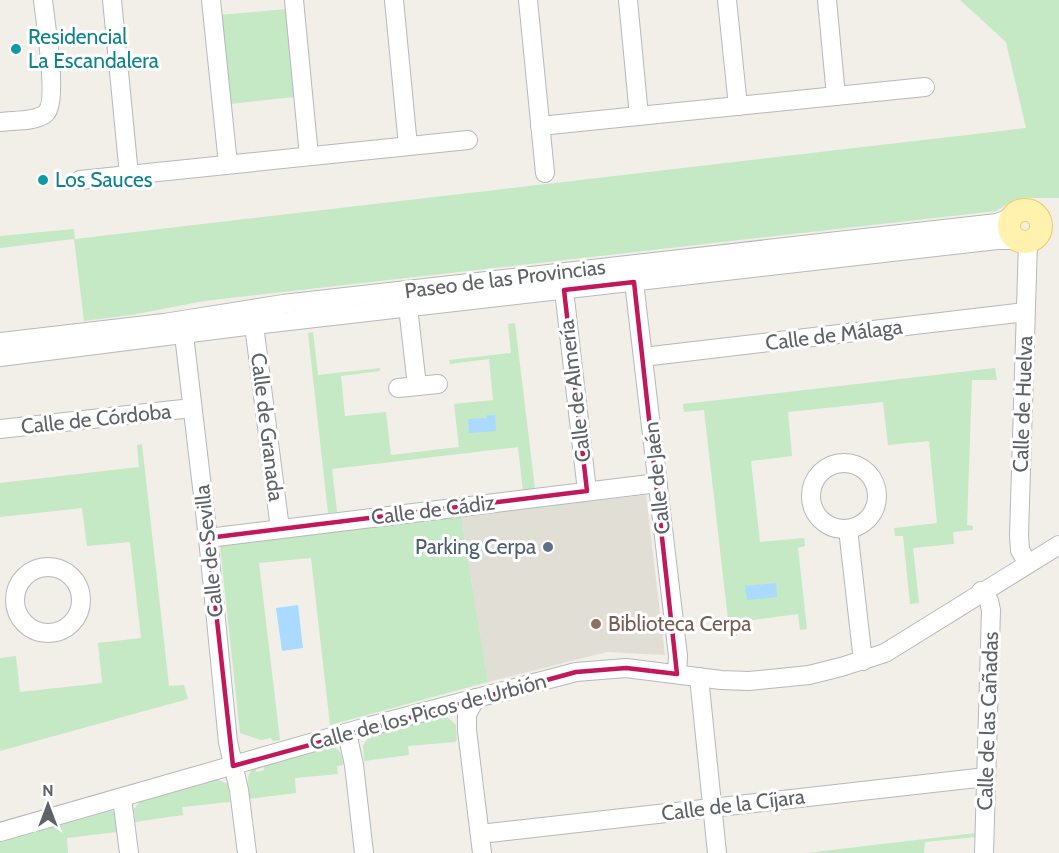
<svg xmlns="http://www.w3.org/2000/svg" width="1059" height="853" viewBox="0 0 1059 853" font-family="Cabin,sans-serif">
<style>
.education{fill:#e1ded6}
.green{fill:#c5e8c5}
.water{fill:#aadaff}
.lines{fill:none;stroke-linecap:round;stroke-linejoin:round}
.minor-casing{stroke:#b5b8bc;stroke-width:20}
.major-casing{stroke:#f2c960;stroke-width:24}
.minor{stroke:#fff;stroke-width:18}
.major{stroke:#fff2af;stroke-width:22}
.marked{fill:none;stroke:#c2185b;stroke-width:4.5;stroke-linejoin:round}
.culture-dot{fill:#0f9aa8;stroke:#fff;stroke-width:2}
.service-dot{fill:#5c6f8a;stroke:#fff;stroke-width:2}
.education-dot{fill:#8d6e63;stroke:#fff;stroke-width:2}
.labels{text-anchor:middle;stroke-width:6;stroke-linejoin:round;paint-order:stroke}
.culture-label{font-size:21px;fill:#0d838f;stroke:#fff;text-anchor:start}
.street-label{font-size:21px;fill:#5f6368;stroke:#fff}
.service-label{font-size:21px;fill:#4e5e75;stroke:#fff;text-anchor:end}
.education-label{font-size:21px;fill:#785e54;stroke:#fff;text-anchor:start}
</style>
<rect width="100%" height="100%" fill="#f1efe8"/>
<polygon class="education" points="646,495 665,655 607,652 488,682 461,516"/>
<g class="green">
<polygon points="960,0 1059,0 1059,198 1024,198 1014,200 996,211 204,301 131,315 84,321 74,239 0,248 0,236 74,229 75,239 1026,128 1006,42"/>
<polygon points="286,9 295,97 229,104 220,15"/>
<polygon points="515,323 535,489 523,491 518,447 332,469 337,512 328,513 308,333 313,332 318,375 380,368 380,371 341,376 345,416 386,412 391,455 459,447 454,404 493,400 489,359 450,364 449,360 511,353 508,324"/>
<polygon points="995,368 997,380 972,380 967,525 973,526 973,530 953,532 954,544 913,548 919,603 910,604 903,536 895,536 894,528 937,523 929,441 888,445 883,402 788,412 792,456 751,461 760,542 804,538 805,546 798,548 807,629 800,630 798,614 736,622 737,636 730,637 704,410 684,412 683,404"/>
<polygon points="142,444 169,686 184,685 188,699 0,751 0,658 16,656 20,692 102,683 98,643 141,638 130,542 87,546 82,508 0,517 0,483 139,467 137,445"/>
<polygon points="461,516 488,682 330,725 311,558 259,563 280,740 273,741 271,738 261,740 240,733 220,546"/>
<polygon points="446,716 456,725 457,740 455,742 408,746 409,755 364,761 363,745 370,736"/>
<path d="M330 746C341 748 342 756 343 765L337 766 338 774 295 778 296 793 249 799 248 777 252 768 254 767 257 772 264 770 263 765Z"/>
<polygon points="216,779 228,784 230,802 182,807 183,815 135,822 134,809 140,801"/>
<polygon points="109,809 114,812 117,832 67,838 68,853 0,853 0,840"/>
<polygon points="976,833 976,837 925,842 924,853 806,853"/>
</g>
<g class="water">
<polygon points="487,415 495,415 496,431 469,433 468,419 487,418"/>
<polygon points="776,583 777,597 747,600 745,586"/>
<polygon points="298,605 303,648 282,651 276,608"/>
</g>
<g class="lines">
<g class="minor-casing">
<g id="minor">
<polyline points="112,0 129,175"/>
<polyline points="211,0 228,164"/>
<polyline points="294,0 309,156"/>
<polyline points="394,0 408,146"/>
<polyline points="528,0 545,173"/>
<polyline points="628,0 639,116"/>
<polyline points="727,0 738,106"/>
<polyline points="827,0 836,96"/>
<path d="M0 122C13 120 34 122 45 114 59 103 45 20 43 0"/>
<polyline points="540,126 925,87"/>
<polyline points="80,180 468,140"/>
<polyline points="1028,242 1019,535 1020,550 1028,564"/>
<polyline points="634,282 678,656 677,674"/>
<polyline points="564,290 587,491"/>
<polyline points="408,307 417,386"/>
<polyline points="254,325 280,529"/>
<polyline points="184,335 208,538 228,742 239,790 247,853"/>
<polyline points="0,342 164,323 283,304 997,223 1010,218"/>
<polyline points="0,357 254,325 997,240 1016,240"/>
<polyline points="643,357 1025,312"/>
<polyline points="398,388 438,384"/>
<polyline points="0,429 192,408"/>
<circle cx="844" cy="496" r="33"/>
<polyline points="848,529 863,661"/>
<polyline points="208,538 658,483"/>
<circle cx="48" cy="600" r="33"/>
<polyline points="981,591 989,601 991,610 984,853"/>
<polyline points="699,677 717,853"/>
<polyline points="476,698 467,714 467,730 482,853"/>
<polyline points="347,733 354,765 364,853"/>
<polyline points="122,798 129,853"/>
<polyline points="0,832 370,726 576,672 626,668 721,680 749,681 809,675 841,667 885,653 1059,545"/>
<polyline points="480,834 986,777"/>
</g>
</g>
<g class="major-casing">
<circle id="major" cx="1025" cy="226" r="16"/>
</g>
<use href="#minor" class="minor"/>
<use href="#major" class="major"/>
</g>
<path class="marked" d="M634 282 677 674 626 668 576 672 233 766 208 538 587 491 564 290Z"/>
<g class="culture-dot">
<circle cx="16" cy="49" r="6"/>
<circle cx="43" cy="180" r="6"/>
</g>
<circle class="service-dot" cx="548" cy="547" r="6"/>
<circle class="education-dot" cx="596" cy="624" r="6"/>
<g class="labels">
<g class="culture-label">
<text x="28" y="44">Residencial<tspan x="28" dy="24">La Escandalera</tspan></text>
<text x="55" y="187">Los Sauces</text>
</g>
<g class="street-label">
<text transform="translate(505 279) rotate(-7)" y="7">Paseo de las Provincias</text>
<text transform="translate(834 335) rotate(-7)" y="7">Calle de Málaga</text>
<text transform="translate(575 391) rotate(-97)" y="7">Calle de Almería</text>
<text transform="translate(1023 404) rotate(-88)" y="7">Calle de Huelva</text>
<text transform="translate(96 419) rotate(-6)" y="7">Calle de Córdoba</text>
<text transform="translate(267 427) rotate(83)" y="7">Calle de Granada</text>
<text transform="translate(657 478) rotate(-96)" y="7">Calle de Jaén</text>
<text transform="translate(433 510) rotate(-7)" y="7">Calle de Cádiz</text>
<text transform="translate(209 551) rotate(-96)" y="7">Calle de Sevilla</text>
<text transform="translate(428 712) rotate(-15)" y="7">Calle de los Picos de Urbión</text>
<text transform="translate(988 721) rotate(-88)" y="7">Calle de las Cañadas</text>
<text transform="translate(733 805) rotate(-7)" y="7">Calle de la Cíjara</text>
</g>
<g class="service-label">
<text x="536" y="554">Parking Cerpa</text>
</g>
<g class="education-label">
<text x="608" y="631">Biblioteca Cerpa</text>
</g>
</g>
<g transform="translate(48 805)" stroke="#ffffff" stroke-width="4.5" paint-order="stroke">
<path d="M0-4.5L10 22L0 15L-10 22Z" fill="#5f6368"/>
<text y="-9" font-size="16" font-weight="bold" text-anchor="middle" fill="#5f6368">N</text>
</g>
</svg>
